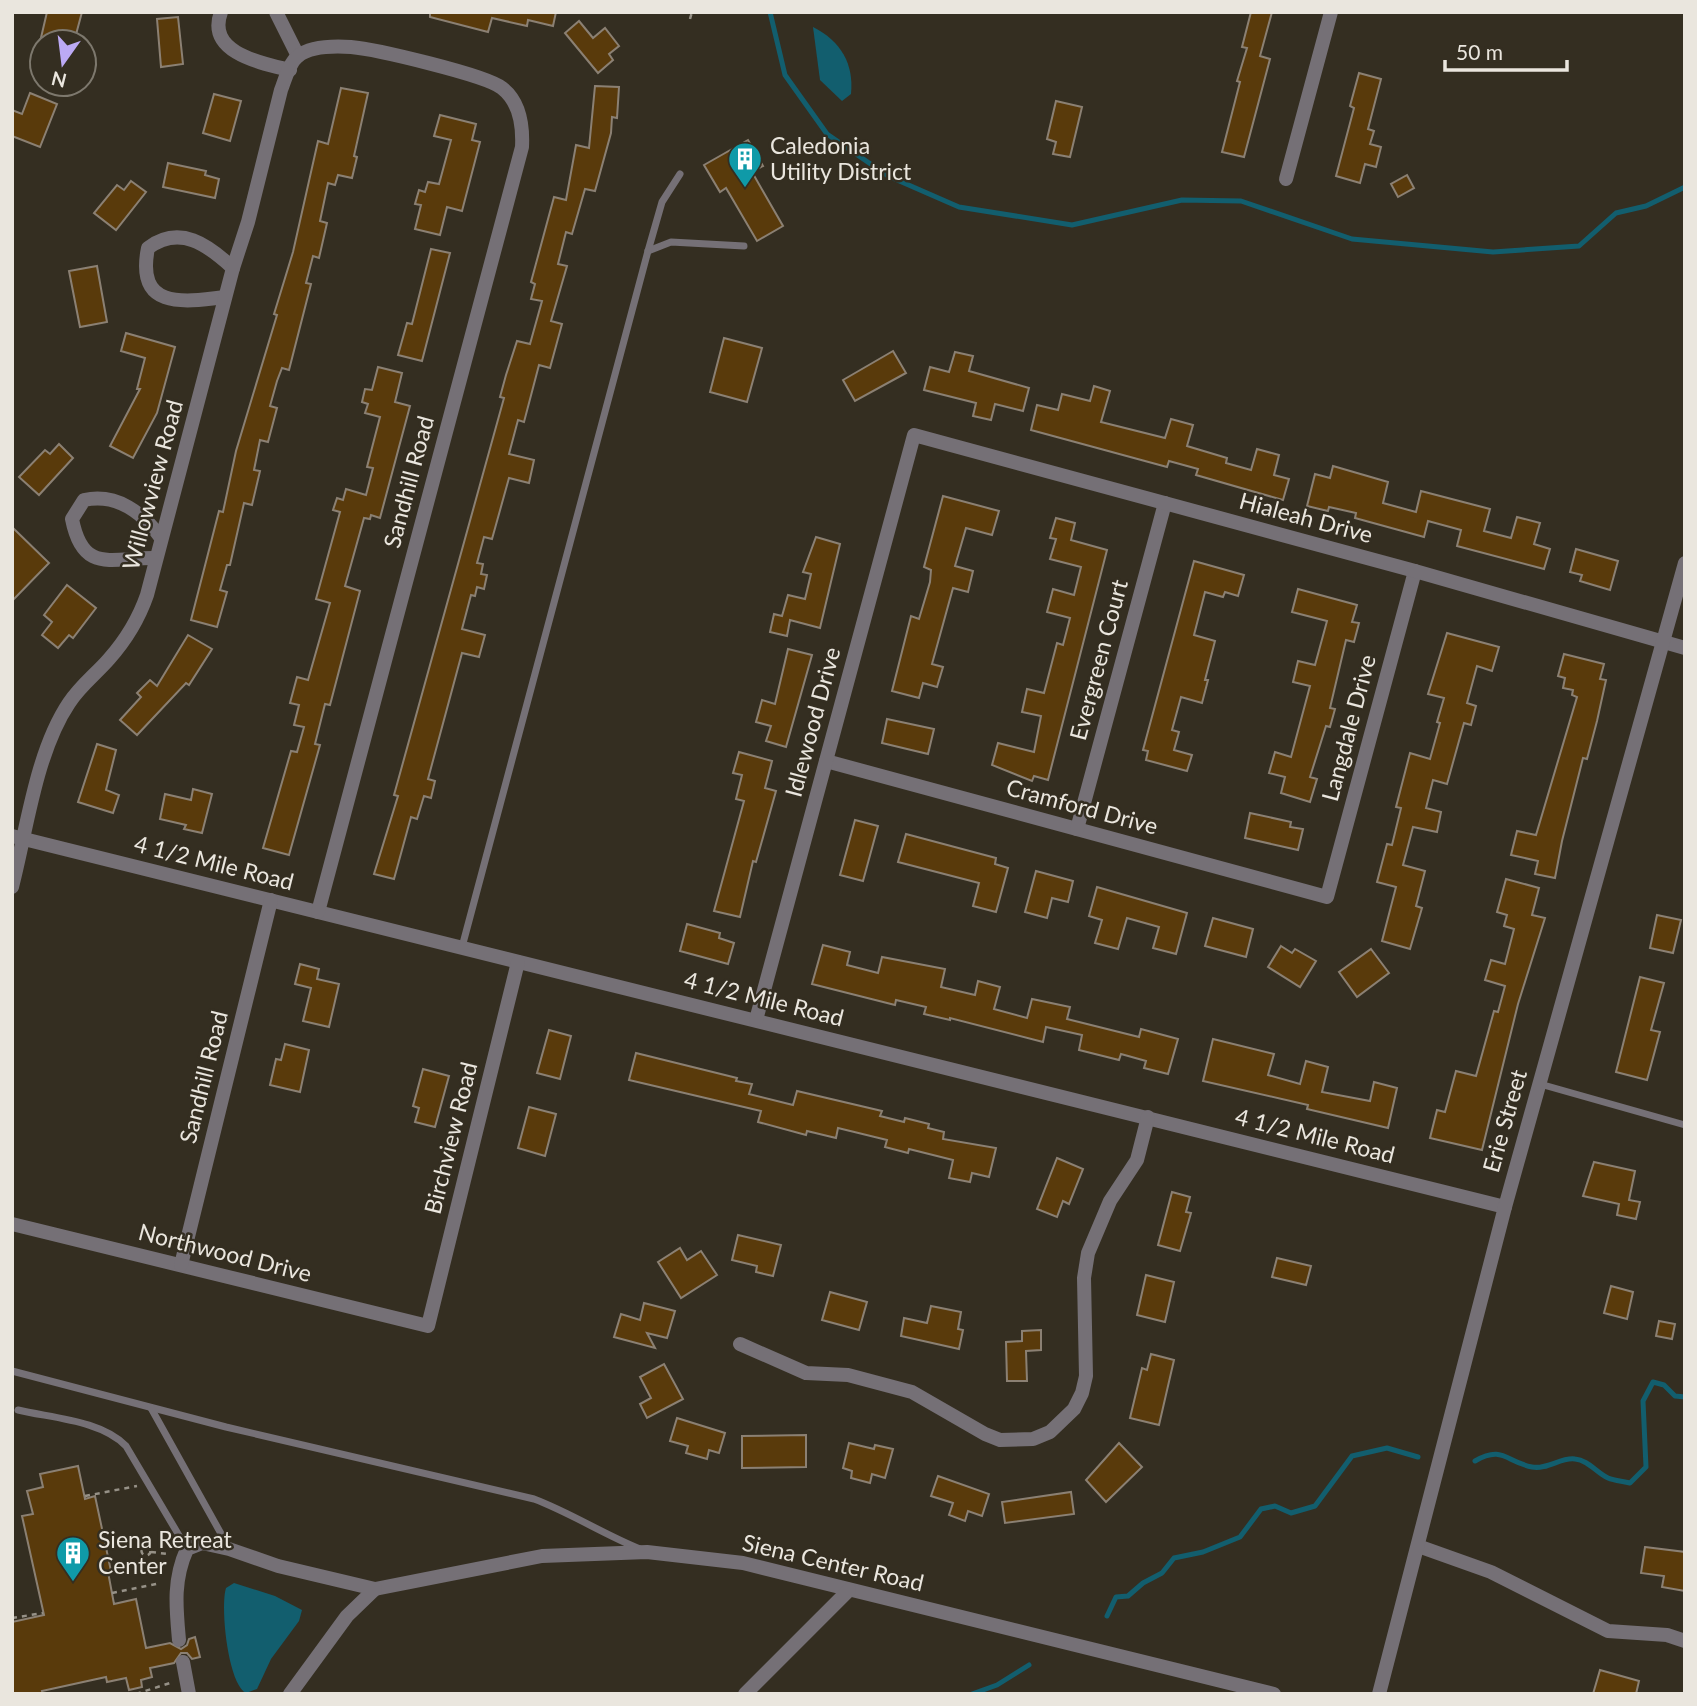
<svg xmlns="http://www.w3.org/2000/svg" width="1697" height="1706" viewBox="0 0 1697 1706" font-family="Lato,sans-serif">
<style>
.water{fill:#125e6e}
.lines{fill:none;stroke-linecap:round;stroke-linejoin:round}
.stream{stroke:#125e6e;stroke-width:5}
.building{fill:#593a0b;stroke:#8b8073;stroke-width:2}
.path{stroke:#969187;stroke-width:2.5;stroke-dasharray:5 5;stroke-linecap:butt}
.lane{stroke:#757076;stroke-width:7}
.street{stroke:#757076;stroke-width:14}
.labels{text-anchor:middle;stroke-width:5;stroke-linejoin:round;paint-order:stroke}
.poi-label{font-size:23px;fill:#eae6de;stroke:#342e21;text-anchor:start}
.street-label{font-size:23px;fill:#eae6de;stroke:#342e21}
</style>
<rect width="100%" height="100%" fill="#342e21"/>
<g class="water">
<path d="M813 27C841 41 854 64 851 94L842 101 820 80Z"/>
<path d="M234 1583 275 1596 302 1610 299 1621 271 1659 257 1689 246 1693C228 1684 220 1607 226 1588Z"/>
</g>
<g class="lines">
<g class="stream">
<polyline points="770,12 785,75 827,134 888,176 959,207 1072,225 1182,200 1241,201 1352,239 1493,252 1579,246 1616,213 1646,206 1685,187"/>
<path d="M1475 1461C1503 1445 1506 1462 1532 1467 1547 1470 1561 1457 1575 1459 1588 1460 1597 1473 1608 1478 1615 1481 1623 1481 1630 1483L1646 1467 1643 1401 1653 1382 1664 1385 1675 1396 1685 1397"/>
<polyline points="1107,1616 1116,1597 1128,1596 1143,1583 1162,1573 1174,1558 1203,1552 1240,1537 1261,1509 1275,1506 1291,1513 1315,1506 1352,1456 1387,1448 1418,1457"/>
<polyline points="972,1694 997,1685 1029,1665"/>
</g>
</g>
<g class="building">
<polygon points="47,12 82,12 74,42 40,42"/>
<polygon points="430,12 556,12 553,26 528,20 527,26 492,18 488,32 430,17"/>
<polygon points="1251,12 1272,12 1260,56 1270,59 1244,157 1222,152 1240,82 1237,81 1247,48 1242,47"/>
<polygon points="178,17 183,64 161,67 157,19"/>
<polygon points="579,21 593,38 605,28 619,46 609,54 613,60 598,73 565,33"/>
<polygon points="1359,73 1381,79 1368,129 1374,131 1370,144 1381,147 1376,167 1365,164 1360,183 1336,176 1354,108 1350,106"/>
<polygon points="595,86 619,87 617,118 612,117 611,133 595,191 585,189 572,234 566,232 558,264 567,266 551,321 562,324 550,368 539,365 524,422 518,420 509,454 534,460 529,483 509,478 492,539 484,537 477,563 483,564 481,574 487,575 484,589 477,587 475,596 471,595 462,629 485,635 479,657 462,653 428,779 435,781 431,798 424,796 417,819 411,817 394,879 374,874 398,796 394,795 504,398 500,397 506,375 517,341 530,344 542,301 531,299 535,284 531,282 554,197 566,200 576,145 589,148"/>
<polygon points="341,88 368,93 354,156 357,157 352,178 338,175 335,185 328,183 320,221 327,223 319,258 313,256 306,283 311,284 289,370 282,368 277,381 270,406 277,408 268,442 260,440 254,470 260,471 252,505 244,503 230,565 227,565 220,590 227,592 217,627 191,620 219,511 223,512 236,451 277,315 274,314 293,252 318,141 328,144"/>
<polygon points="30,93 57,104 40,147 12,136 12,110 22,114"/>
<polygon points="214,94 241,101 230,141 203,133"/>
<polygon points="1056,101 1082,107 1070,157 1053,154 1056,142 1047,139"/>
<polygon points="440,115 476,124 472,140 480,142 462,211 447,207 440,235 415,229 421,205 415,204 419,190 425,192 428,182 439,184 451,140 434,136"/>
<polygon points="748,140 763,166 752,172 783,226 757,241 726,188 720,192 704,165"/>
<polygon points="168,163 206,171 205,175 219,179 215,198 163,187"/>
<polygon points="1407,175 1414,188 1398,197 1391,184"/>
<polygon points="131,181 146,192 116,230 94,213 117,185 124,190"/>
<polygon points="431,249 450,253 422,361 398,355 407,323 412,324"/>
<polygon points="97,266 107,322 80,327 69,271"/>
<polygon points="126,333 175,347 157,413 133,458 110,446 140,389 137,389 145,358 121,351"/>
<polygon points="724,338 762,348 747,402 710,392"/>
<polygon points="893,351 906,373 855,401 843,380"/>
<polygon points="955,352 973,356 969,371 1029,388 1023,411 995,404 991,420 973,416 976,403 924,390 930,367 949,372"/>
<polygon points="378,367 402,373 395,402 410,406 380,518 371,515 370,519 364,518 345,586 360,591 330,705 325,704 315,744 320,745 289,855 263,848 291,751 297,752 304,727 294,725 299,705 290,703 297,677 308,680 330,603 316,599 340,512 333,510 337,498 343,500 346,489 366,495 373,468 367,467 380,417 365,413 368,404 362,402 365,389 372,390"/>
<polygon points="1094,386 1110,391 1101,422 1165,438 1171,419 1193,425 1187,446 1227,458 1226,463 1251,470 1257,449 1279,455 1274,475 1289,479 1283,500 1196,475 1198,469 1169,461 1167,467 1031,430 1037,405 1058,410 1062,394 1090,401"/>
<polygon points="59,444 73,458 39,495 19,477 45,450 50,454"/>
<polygon points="1333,466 1388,482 1383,503 1416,512 1421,491 1490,509 1484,531 1511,538 1517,517 1540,523 1534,544 1550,549 1544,569 1457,546 1461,530 1428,521 1424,537 1355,518 1356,513 1329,507 1328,511 1307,506 1315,474 1330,478"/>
<polygon points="943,496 999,511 992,535 966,528 955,566 973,571 968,592 953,588 932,664 943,667 937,687 923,683 919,698 892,691 911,616 919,619 930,582 931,570 924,567"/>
<polygon points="1056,518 1075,523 1071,540 1107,550 1048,780 1034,776 1032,781 992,765 998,743 1034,752 1041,716 1022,712 1027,689 1044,693 1057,643 1063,645 1070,618 1047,612 1053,589 1074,595 1081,567 1050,559 1056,539 1050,538"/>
<polygon points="12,527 49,563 12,601"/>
<polygon points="816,537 840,544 820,628 790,620 787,636 770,632 774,614 782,616 788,595 805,599 811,574 803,572"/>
<polygon points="1576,549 1618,561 1610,590 1580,581 1582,575 1570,572"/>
<polygon points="1194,561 1244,575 1238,596 1225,592 1223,597 1205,592 1194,635 1215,641 1205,680 1208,680 1202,703 1181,697 1172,730 1179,732 1174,750 1192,755 1187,771 1146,760 1148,751 1143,750"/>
<polygon points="67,585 96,608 73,638 69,635 58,648 42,635 52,622 44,615"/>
<polygon points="1298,589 1357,605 1352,622 1359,623 1354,642 1346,640 1330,708 1335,709 1330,727 1326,726 1310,777 1317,779 1310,802 1281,793 1285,777 1269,773 1275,752 1291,757 1310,686 1293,682 1298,661 1315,665 1327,621 1292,612"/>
<polygon points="1447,633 1499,647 1492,671 1477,666 1467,703 1476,706 1471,725 1464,723 1447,784 1433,780 1426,808 1441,812 1437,832 1413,827 1403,865 1425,871 1416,906 1422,908 1410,949 1382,941 1396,887 1377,882 1387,844 1392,845 1401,808 1396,807 1410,753 1430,759 1440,723 1437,722 1444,698 1428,694"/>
<polygon points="188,635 212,649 189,685 186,683 137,735 120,720 141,697 137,693 150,680 157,686"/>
<polygon points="788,649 812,655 786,747 766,741 771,726 756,722 762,700 775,704"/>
<polygon points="1564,654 1604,664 1600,679 1606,680 1597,721 1587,759 1583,758 1562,841 1555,878 1535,874 1538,861 1511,855 1517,831 1536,835 1577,697 1572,695 1573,690 1563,688 1565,678 1558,676"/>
<polygon points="887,719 934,729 928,754 882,743"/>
<polygon points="97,744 116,750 106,790 119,795 113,813 78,802"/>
<polygon points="739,752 772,761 765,788 776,791 756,862 753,861 740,917 714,911 744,801 736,799 742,775 733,773"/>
<polygon points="193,789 212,794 202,833 184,829 186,825 160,819 165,794 191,800"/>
<polygon points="1250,813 1291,822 1290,827 1303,829 1298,850 1245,838"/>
<polygon points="855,820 878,826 863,881 840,875"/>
<polygon points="906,834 996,858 995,864 1008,868 996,912 973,906 979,883 898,862"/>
<polygon points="1036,871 1073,881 1068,902 1052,898 1047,918 1025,912"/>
<polygon points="1506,879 1539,888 1532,915 1545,918 1518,1004 1482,1150 1430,1138 1437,1110 1445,1112 1456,1071 1476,1076 1494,1011 1498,1012 1505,986 1485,980 1491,960 1505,964 1514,929 1504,926 1507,915 1497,912"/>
<polygon points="1097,887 1187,913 1176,954 1153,948 1159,927 1127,918 1118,949 1095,943 1102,920 1089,916"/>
<polygon points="1657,915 1681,920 1673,953 1650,948"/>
<polygon points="1213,918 1253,929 1246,957 1205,946"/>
<polygon points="687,924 720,933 719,938 734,943 728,964 680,951"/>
<polygon points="823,945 850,952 847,965 878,973 882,957 945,969 941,987 975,995 978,981 1000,987 994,1009 1027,1018 1032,999 1070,1007 1067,1019 1139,1037 1141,1029 1178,1039 1168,1074 1144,1068 1146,1061 1121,1054 1119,1060 1079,1050 1082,1035 1046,1027 1043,1042 950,1018 950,1020 924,1014 926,1007 896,1000 895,1005 812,984"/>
<polygon points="1281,946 1292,953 1295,949 1316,961 1300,987 1268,967"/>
<polygon points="1371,949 1389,973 1357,997 1339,972"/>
<polygon points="300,964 319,969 317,979 339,984 329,1027 303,1021 311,988 295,984"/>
<polygon points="1640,977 1664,983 1651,1030 1660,1032 1647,1080 1616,1072"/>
<polygon points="549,1030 571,1036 560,1079 537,1073"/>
<polygon points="1213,1039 1274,1054 1268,1075 1300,1084 1306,1061 1328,1067 1322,1092 1370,1101 1374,1082 1397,1088 1388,1128 1307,1109 1308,1105 1203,1081"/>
<polygon points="285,1044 309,1050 300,1092 270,1085 276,1059 281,1060"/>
<polygon points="636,1053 737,1078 736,1081 752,1084 749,1094 793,1105 797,1091 882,1111 880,1116 904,1122 905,1118 929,1124 928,1128 944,1132 943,1139 996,1148 989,1177 972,1173 970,1182 949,1178 953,1160 909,1149 908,1153 885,1147 887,1140 838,1128 836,1138 807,1131 806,1135 758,1122 761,1111 629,1080"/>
<polygon points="423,1069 449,1076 435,1127 415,1122 419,1108 413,1106"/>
<polygon points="529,1107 556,1114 545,1156 518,1148"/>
<polygon points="1057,1158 1083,1169 1069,1204 1063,1201 1057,1217 1037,1209"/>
<polygon points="1594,1162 1635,1171 1629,1200 1640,1202 1636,1219 1617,1215 1619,1204 1583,1196"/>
<polygon points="1172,1192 1190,1197 1186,1212 1191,1213 1180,1251 1158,1245"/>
<polygon points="738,1235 781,1245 773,1276 756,1272 757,1266 732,1260"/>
<polygon points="680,1248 687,1260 701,1251 717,1275 681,1298 658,1262"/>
<polygon points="1277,1258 1311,1266 1306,1285 1272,1277"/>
<polygon points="1146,1275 1174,1282 1165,1322 1137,1315"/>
<polygon points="1611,1286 1633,1292 1627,1319 1604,1313"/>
<polygon points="830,1292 867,1302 859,1330 822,1320"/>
<polygon points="644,1303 675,1311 667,1338 647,1333 655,1348 614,1337 621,1314 640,1320"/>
<polygon points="931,1306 961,1312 958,1329 963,1330 959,1349 901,1336 904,1318 927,1323"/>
<polygon points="1659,1321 1675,1324 1672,1339 1656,1336"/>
<polygon points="1041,1330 1041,1350 1026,1351 1027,1381 1007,1381 1006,1342 1022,1341 1022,1331"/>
<polygon points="1151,1354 1174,1360 1159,1425 1130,1418 1142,1368 1147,1370"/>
<polygon points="664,1364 683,1399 647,1418 640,1404 651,1398 640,1377"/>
<polygon points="677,1418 725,1433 719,1453 709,1450 707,1459 686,1453 688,1446 670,1441"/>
<polygon points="806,1435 806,1467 742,1468 742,1436"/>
<polygon points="849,1443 874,1449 875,1445 893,1449 885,1478 872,1474 870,1483 851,1478 852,1471 843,1468"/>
<polygon points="1119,1443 1142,1467 1106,1502 1086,1480"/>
<polygon points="78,1466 85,1499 95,1496 111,1571 108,1572 114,1604 136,1599 146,1648 170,1643 181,1649 187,1645 189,1639 195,1637 200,1657 192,1659 187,1653 181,1653 174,1663 150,1668 152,1677 141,1680 142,1687 129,1690 126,1678 107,1682 106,1677 42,1691 43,1694 12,1694 12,1622 44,1615 22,1516 33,1514 27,1491 43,1487 40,1474"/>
<polygon points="938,1476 989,1494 982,1516 968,1511 965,1521 949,1515 953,1503 931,1496"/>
<polygon points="1071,1492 1074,1514 1005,1523 1002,1502"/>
<polygon points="1645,1547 1685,1552 1685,1591 1662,1587 1664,1576 1641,1573"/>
<polygon points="1600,1670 1639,1681 1636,1694 1593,1694"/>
</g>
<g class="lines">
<g class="path">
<polyline points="690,19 692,12"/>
<polyline points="85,1496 137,1486"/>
<circle cx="146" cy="1551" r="4.5"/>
<polyline points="151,1552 168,1554"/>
<polyline points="112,1593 161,1583"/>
<polyline points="12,1618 43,1613"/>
<polyline points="136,1694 173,1682"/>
</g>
<g class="lane">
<polyline points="648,251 671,242 744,246"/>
<polyline points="462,947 648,251 662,202 680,174"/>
<polyline points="1540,1084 1685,1125"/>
<path d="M12 1371 226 1427 534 1499C571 1513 603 1534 640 1549"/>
<polyline points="151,1408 229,1548"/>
<path d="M18 1410C51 1418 101 1420 126 1446L187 1549"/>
</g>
<g class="street">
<path d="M221 12C206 53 261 63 290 70"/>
<polyline points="276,12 298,56"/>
<polyline points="1286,179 1331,12"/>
<path d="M225 297C180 303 136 308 148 248 180 224 208 245 233 268"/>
<path d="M156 558C112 557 83 575 72 519L84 500C117 493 143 513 161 538"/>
<polyline points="826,761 1327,897 1415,571"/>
<polyline points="1077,829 1165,503"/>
<polyline points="12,836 1505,1207"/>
<path d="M12 887C27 829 36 752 69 703 80 686 96 674 109 659 125 641 139 618 147 595L233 268 248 222 281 90C285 80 289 63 298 56 311 46 336 46 351 47 375 49 486 75 502 88 520 102 523 127 522 147L318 912"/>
<polyline points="756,1020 914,435 1415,571 1685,648"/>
<polyline points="12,1224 428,1326 518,962"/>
<polyline points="181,1265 271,900"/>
<polyline points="740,1344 806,1373 848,1375 912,1392 985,1434 1000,1440 1033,1439 1050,1432 1074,1409 1082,1393 1086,1376 1084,1278 1088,1253 1110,1201 1137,1160 1148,1117"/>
<polyline points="1418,1546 1491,1572 1608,1631 1667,1635 1685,1641"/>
<polyline points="375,1589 542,1556 647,1552 743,1563 1274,1694"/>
<path d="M179 1640C176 1607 173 1580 187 1549L202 1543 229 1549 278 1566 375 1589 347 1616 290 1694"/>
<polyline points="183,1662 189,1694"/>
<polyline points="745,1694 849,1590"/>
<polyline points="1379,1694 1505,1207 1685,563"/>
</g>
</g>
<defs>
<g id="building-pin" transform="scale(1.75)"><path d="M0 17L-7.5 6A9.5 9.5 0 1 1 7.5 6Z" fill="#0f9aa8" stroke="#342e21"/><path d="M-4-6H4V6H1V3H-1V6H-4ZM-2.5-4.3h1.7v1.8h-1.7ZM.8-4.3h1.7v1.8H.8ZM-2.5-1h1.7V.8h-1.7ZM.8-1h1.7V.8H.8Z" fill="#fff"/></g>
</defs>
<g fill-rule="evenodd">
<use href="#building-pin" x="745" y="159"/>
<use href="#building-pin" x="73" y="1553"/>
</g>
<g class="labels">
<g class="poi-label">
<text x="770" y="154">Caledonia<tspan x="770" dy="26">Utility District</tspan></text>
<text x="98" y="1548">Siena Retreat<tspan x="98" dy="26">Center</tspan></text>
</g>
<g class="street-label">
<text transform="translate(409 482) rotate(-75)" y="8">Sandhill Road</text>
<text transform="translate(153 485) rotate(-75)" y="8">Willowview Road</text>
<text transform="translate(1306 518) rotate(15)" y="8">Hialeah Drive</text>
<text transform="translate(1099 660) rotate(-75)" y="8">Evergreen Court</text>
<text transform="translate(813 722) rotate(-75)" y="8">Idlewood Drive</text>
<text transform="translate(1349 728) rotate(-75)" y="8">Langdale Drive</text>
<text transform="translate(1082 807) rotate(15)" y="8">Cramford Drive</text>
<text transform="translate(214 863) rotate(14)" y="8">4 1/2 Mile Road</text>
<text transform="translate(764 999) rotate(14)" y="8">4 1/2 Mile Road</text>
<text transform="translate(204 1077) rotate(-76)" y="8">Sandhill Road</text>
<text transform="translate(1505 1121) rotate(-74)" y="8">Erie Street</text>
<text transform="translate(1315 1136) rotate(14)" y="8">4 1/2 Mile Road</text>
<text transform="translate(451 1138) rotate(-76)" y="8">Birchview Road</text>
<text transform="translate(225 1253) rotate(14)" y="8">Northwood Drive</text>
<text transform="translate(833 1563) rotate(13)" y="8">Siena Center Road</text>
</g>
</g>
<rect width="1697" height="1706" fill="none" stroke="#eae6de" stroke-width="28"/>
<g transform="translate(63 63) rotate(194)"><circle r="33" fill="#342e21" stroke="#7d786d" stroke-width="2"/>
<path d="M0-5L12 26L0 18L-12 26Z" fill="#bcaaf5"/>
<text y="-10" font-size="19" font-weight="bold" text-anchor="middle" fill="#eae6de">N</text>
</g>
<path d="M1445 60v10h122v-10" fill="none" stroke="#eae6de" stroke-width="3.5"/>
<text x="1456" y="60" font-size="21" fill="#eae6de" stroke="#342e21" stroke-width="5" paint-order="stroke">50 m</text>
</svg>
